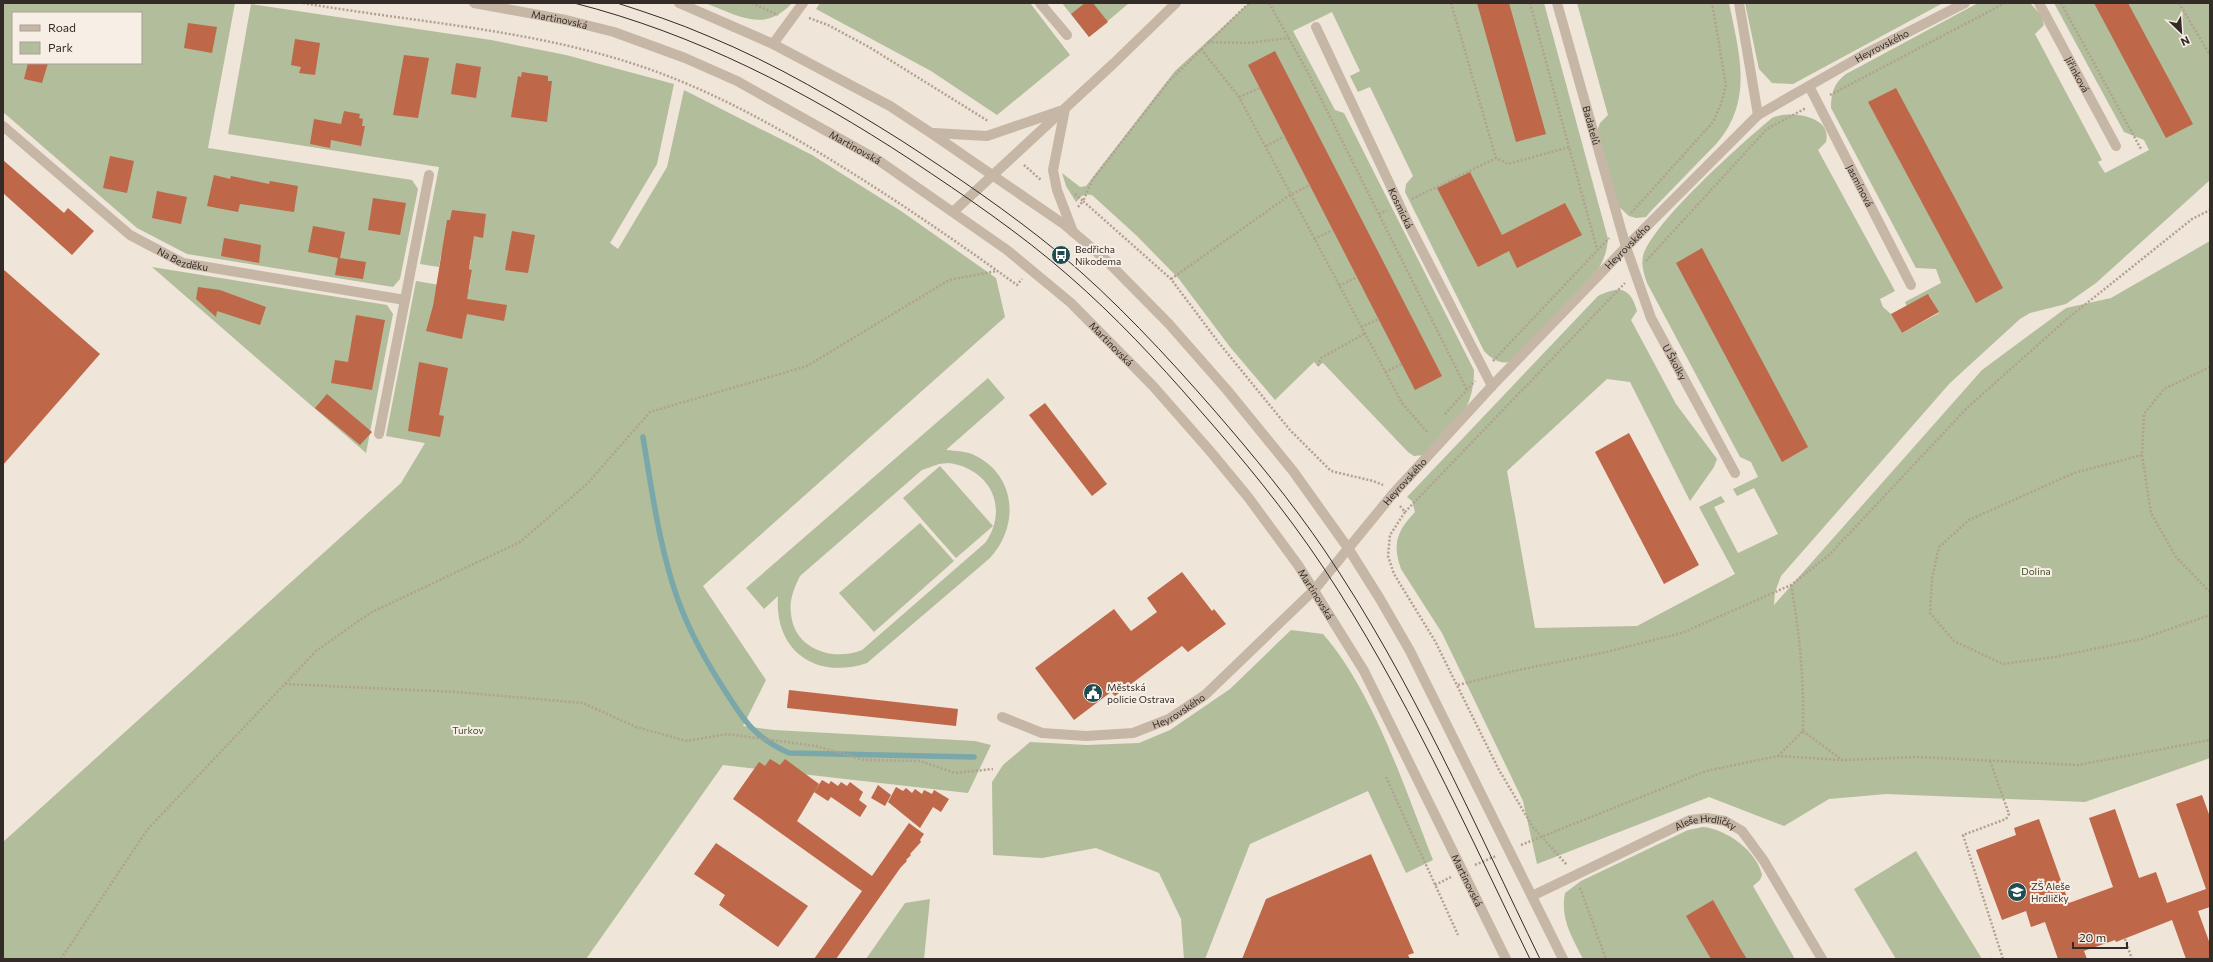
<svg xmlns="http://www.w3.org/2000/svg" width="2213" height="962" viewBox="0 0 2213 962" font-family="Commissioner,sans-serif">
<style>
.green{fill:#b1bd9b;fill-rule:evenodd}
.lines{fill:none;stroke-linecap:round;stroke-linejoin:round}
.stream{stroke:#7aa8aa;stroke-width:5.5}
.building{fill:#be6749}
.path{stroke:#b2a091;stroke-width:2.5;stroke-dasharray:2 2;stroke-linecap:butt}
.minor{stroke:#c6b6a6;stroke-width:10}
.tram{stroke:#332b27;stroke-width:1}
.labels{text-anchor:middle;stroke-width:4;stroke-linejoin:round;paint-order:stroke}
.street-label{font-size:10px;fill:#332b27;stroke:#f7efe5}
.poi-label{font-size:10px;fill:#332b27;stroke:#f7efe5;text-anchor:start}
.park-label{font-size:10px;fill:#42502c;stroke:#f7efe5}
</style>
<rect width="100%" height="100%" fill="#efe5d9"/>
<g class="green">
<path d="M3 3H235L208 148 412 180 418 189 400 279 393 287 187 254 137 228 3 112ZM13 13H141V63H13Z"/>
<path d="M705 3H786L791 4C763 34 736 14 705 3Z"/>
<polygon points="820,3 1030,3 1070,55 997,115 931,71 816,9"/>
<polygon points="1062,3 1129,3 1089,37"/>
<path d="M1249 3H1544L1608 239C1607 252 1603 262 1596 273L1513 361C1500 365 1493 360 1484 351L1405 192 1406 184 1413 176 1370 87 1358 92 1350 76 1360 71 1332 12 1293 31 1335 110 1344 113 1474 370C1474 414 1452 425 1424 455L1414 456 1408 452 1323 363 1318 366 1314 362 1275 400 1230 347 1179 279 1137 236 1092 195C1082 193 1082 196 1076 202L1066 186 1062 173 1080 187 1086 186 1175 71Z"/>
<path d="M1577 3H1729C1739 53 1754 100 1717 143L1650 212 1646 217 1636 218 1629 216 1617 205 1597 131 1600 123 1608 115Z"/>
<polygon points="1745,3 1943,3 1793,84 1772,83 1759,69"/>
<path d="M1978 3H2030L2041 15 2044 25 2035 34 2102 160 2098 162 2105 173 2149 150 2144 140 2124 132 2054 3H2210V180L2096 283 2066 304 2030 313 2020 319 1950 383 1781 576 1775 592 1774 605 1982 370 2066 308 2111 298 2210 241V758L2085 802 1886 794 1829 799 1784 826 1709 797 1537 864 1523 801 1442 633 1401 569C1392 544 1397 531 1415 512L1412 501 1407 497 1598 296C1619 286 1630 286 1637 311L1631 320 1676 404 1717 459 1714 467 1690 501 1630 382 1607 379 1507 471 1535 628 1637 626 1735 574 1699 507 1721 496 1725 502 1714 507 1738 553 1778 534 1754 488 1737 496 1733 489 1758 477 1751 462 1740 457 1647 283C1644 274 1641 266 1643 256 1653 222 1742 143 1772 118 1788 110 1833 115 1826 142L1818 150 1895 291 1880 299 1883 307 1892 315 1902 333 1939 313 1929 295 1907 307 1905 302 1941 283 1936 269 1916 268 1831 108C1831 93 1834 83 1846 74Z"/>
<polygon points="251,4 491,40 566,55 674,84 657,164 610,243 618,249 667,167 684,90 812,155 901,211 996,278 1005,317 703,586 766,680 743,726 774,730 975,741 991,745 968,793 723,765 586,959 3,959 3,842 401,483 425,443 386,436 416,281 469,290 472,270 469,269 471,260 441,255 439,267 420,264 439,167 228,134"/>
<polygon points="152,267 387,305 393,314 366,453"/>
<path d="M988 378 1005 398 946 450C956 451 967 451 976 456 1017 477 1019 527 990 558L867 663C816 680 774 651 778 596L764 609 746 588ZM948 463C990 468 1010 508 985 543L862 650C833 662 794 649 791 614 789 600 794 588 800 576L922 470 939 464Z"/>
<polygon points="940,466 993,526 956,558 903,498"/>
<polygon points="920,523 954,561 874,632 839,593"/>
<path d="M1291 630 1323 634C1373 691 1405 789 1433 860L1406 873 1368 791 1250 844 1205 959H1184L1181 919 1159 873 1096 848 1042 858 993 855 992 782 1003 765 1030 742 1087 745 1139 743 1170 730 1230 689Z"/>
<path d="M1703 827C1726 829 1757 851 1762 875L1760 880 1753 886 1795 959H1583C1572 937 1560 919 1565 893L1581 881 1688 830Z"/>
<polygon points="1916,851 1982,959 1896,959 1854,889"/>
<polygon points="930,899 924,959 866,959 905,903"/>
</g>
<g class="lines">
<path class="stream" d="M643 437C651 486 658 537 673 585 684 621 702 655 722 686 742 718 753 737 789 753L974 757"/>
</g>
<g class="building">
<polygon points="1085,3 1093,3 1108,22 1089,37 1071,14"/>
<polygon points="1477,3 1509,3 1546,134 1516,142"/>
<polygon points="2094,3 2128,3 2193,124 2166,138"/>
<polygon points="188,23 217,27 212,53 184,48"/>
<polygon points="295,39 320,43 315,75 299,73 301,67 291,65"/>
<polygon points="1275,51 1442,376 1415,390 1248,65"/>
<polygon points="404,55 429,58 418,118 393,115"/>
<polygon points="28,63 48,63 42,83 24,79"/>
<polygon points="456,63 481,67 476,98 451,94"/>
<polygon points="522,72 548,76 548,81 552,81 547,122 511,117 518,76 521,77"/>
<polygon points="1896,88 2003,288 1976,303 1868,102"/>
<polygon points="344,111 360,114 359,118 363,119 362,126 365,126 361,146 331,140 330,148 310,144 314,119 341,124"/>
<polygon points="110,156 134,161 127,193 103,188"/>
<polygon points="3,160 64,213 68,208 94,231 72,255 3,193"/>
<polygon points="1470,172 1502,235 1565,203 1582,235 1517,268 1509,251 1478,267 1437,188"/>
<polygon points="214,175 230,179 231,176 269,184 270,181 298,186 294,212 240,204 238,212 207,206"/>
<polygon points="157,191 187,197 181,224 152,218"/>
<polygon points="373,198 406,203 400,235 368,230"/>
<polygon points="452,210 486,214 483,238 474,236 469,269 472,270 467,299 507,305 504,321 467,314 462,339 426,331 433,306 447,220 450,220"/>
<polygon points="313,226 345,232 340,258 366,262 363,279 335,275 338,258 308,252"/>
<polygon points="512,231 535,235 528,273 505,270"/>
<polygon points="224,238 261,245 259,263 221,256"/>
<polygon points="1702,248 1808,447 1782,462 1676,263"/>
<polygon points="3,269 100,354 3,465"/>
<polygon points="198,287 220,290 266,307 260,325 217,311 216,317 196,299"/>
<polygon points="1928,294 1939,312 1902,333 1891,314"/>
<polygon points="356,315 385,320 372,390 331,383 335,360 348,362"/>
<polygon points="419,362 448,368 439,415 444,416 440,437 408,431"/>
<polygon points="327,394 372,432 360,445 315,408"/>
<polygon points="1045,403 1107,484 1092,496 1029,415"/>
<polygon points="1629,433 1699,565 1664,584 1595,452"/>
<polygon points="1182,572 1212,611 1214,609 1226,624 1188,652 1182,646 1115,696 1111,692 1074,720 1035,668 1114,609 1131,631 1157,612 1147,598"/>
<polygon points="789,690 958,709 956,726 787,708"/>
<polygon points="770,759 780,765 785,759 819,784 797,821 872,876 909,823 924,834 920,840 921,842 910,854 911,855 906,860 907,861 901,867 836,959 814,959 862,891 733,799 759,762 765,766"/>
<polygon points="822,780 829,784 831,781 838,786 841,782 847,786 850,782 863,792 859,800 867,806 860,817 831,797 828,801 814,792"/>
<polygon points="878,785 891,795 885,806 871,798"/>
<polygon points="896,787 903,791 906,788 912,793 915,789 922,794 924,790 932,794 934,790 949,799 941,812 933,807 920,828 888,802"/>
<polygon points="2202,795 2210,817 2210,907 2198,911 2210,944 2210,959 2186,959 2172,920 2116,942 2115,940 2084,951 2087,959 2058,959 2045,922 2031,927 2026,911 2002,920 1976,850 2016,835 2014,828 2039,819 2069,903 2113,887 2089,818 2115,809 2139,878 2156,872 2167,903 2206,889 2176,804"/>
<polygon points="716,843 808,906 778,947 719,905 725,895 694,874"/>
<polygon points="1371,854 1414,953 1408,955 1410,959 1242,959 1266,899"/>
<polygon points="1713,900 1740,948 1747,959 1711,959 1686,916"/>
</g>
<g class="lines">
<g class="path">
<path d="M303 3C413 22 527 29 634 64 699 85 759 117 818 152 886 193 952 238 1017 285L1022 279"/>
<polyline points="752,3 778,15"/>
<polyline points="1269,3 1306,69 1467,390"/>
<polyline points="1451,3 1496,158 1508,164 1569,147 1597,249"/>
<polyline points="1530,3 1569,147"/>
<polyline points="2061,3 2141,149"/>
<polyline points="2179,3 2210,55"/>
<polyline points="809,18 828,25 869,47 988,121"/>
<polyline points="1208,42 1247,43 1289,38"/>
<polyline points="1201,49 1239,97 1402,403 1428,433"/>
<polyline points="1830,95 2005,3"/>
<polyline points="1239,97 1260,88"/>
<polyline points="1266,146 1285,136"/>
<polyline points="1024,165 1041,180"/>
<polyline points="1075,194 1083,201 1093,179 1169,81 1249,3"/>
<polyline points="1412,199 1496,158"/>
<polyline points="1078,207 1083,201 1171,279 1219,343 1290,430 1331,471 1373,481 1383,485"/>
<polyline points="1631,213 1713,122 1721,104 1726,85 1712,3"/>
<polyline points="1379,214 1387,210"/>
<polyline points="1314,239 1333,230"/>
<polyline points="1646,261 1767,129 1806,108"/>
<polyline points="1171,279 1290,195 1310,185"/>
<polyline points="1339,286 1357,277"/>
<polyline points="1361,327 1379,319"/>
<polyline points="1493,361 1609,238"/>
<polyline points="1318,366 1321,358 1364,334"/>
<polyline points="2210,367 2164,389 2144,414 2142,455 2151,513 2176,557 2210,592"/>
<polyline points="1385,372 1402,364"/>
<polyline points="1445,414 1475,381"/>
<polyline points="2142,455 2074,473 1969,520 1939,547 1932,578 1930,613 1954,641 2003,664 2055,657 2141,639 2210,615"/>
<polyline points="1400,506 1405,512 1390,535 1388,556 1394,574 1435,641 1499,770 1533,827 1567,865"/>
<polyline points="1405,512 1625,283"/>
<polyline points="285,684 457,692 583,703 636,727 687,741 727,734 816,746 864,760 920,761 955,773 993,769"/>
<polyline points="1458,685 1514,671 1606,652 1682,633 1791,585 1829,555 1968,407 2067,319 2192,219 2210,210"/>
<polyline points="1803,731 1842,760"/>
<path d="M1778 756 1803 731C1804 682 1800 634 1791 585"/>
<polyline points="1990,761 2009,814 2006,819 1963,835 2003,959"/>
<polyline points="1386,777 1458,935"/>
<polyline points="1521,845 1706,771 1778,756 1842,760 1918,757 2078,765 2210,740"/>
<polyline points="1475,865 1496,856"/>
<polyline points="1435,885 1451,877"/>
<polyline points="1580,888 1606,959"/>
<polyline points="2125,939 2132,959"/>
<polyline points="61,959 147,830 316,651 370,613 520,542 587,484 650,412 807,366 949,280 997,271"/>
<polyline points="1991,959 1992,959"/>
</g>
<g class="minor">
<path id="s1" d="M474 3 566 20 614 32 685 58 737 81 878 160 1007 250 1071 303 1153 386 1210 451 1248 497 1298 565 1364 671 1506 959"/>
<polyline points="679,3 773,44 890,106 931,133 1065,225 1106,260 1169,324 1227,390 1293,471 1348,548 1380,599 1410,651 1563,959"/>
<polyline points="1040,3 1067,35"/>
<path id="s2" d="M1557 3 1626 247 1651 318 1735 473"/>
<polyline points="1739,3 1758,115"/>
<path id="s3" d="M2039 3 2116 146"/>
<path id="s4" d="M1316 27 1408 223 1492 386"/>
<polyline points="773,44 803,3"/>
<path id="s5" d="M1809 86 1911 285"/>
<polyline points="1065,109 1053,170 1057,190 1073,232"/>
<path id="s6" d="M3 126 130 235 183 263 405 300 429 175"/>
<polyline points="934,133 987,136 1060,111"/>
<polyline points="954,211 1113,64 1176,3"/>
<polyline points="379,434 405,300"/>
<path id="s7" d="M1002 717 1042 733 1086 736 1133 733 1169 719 1205 695 1315 589 1392 495 1492 386 1626 247 1758 115 1865 54 1965 3"/>
<path id="s8" d="M1532 896 1690 820 1707 818 1725 821 1742 831 1764 861 1822 959"/>
</g>
<g class="tram">
<path d="M574 3C696 34 806 91 911 160 965 196 1020 233 1069 276 1115 316 1157 361 1197 407 1242 458 1285 510 1323 567 1405 691 1465 826 1530 959"/>
<path d="M617 3C648 13 678 23 708 36 776 64 840 102 902 141 956 176 1009 212 1059 253 1115 300 1166 355 1214 410 1253 455 1291 501 1325 551 1411 678 1473 821 1540 959"/>
</g>
</g>
<defs>
<g id="bus-disc" transform="scale(1)"><circle r="9.5" fill="#1f4d52" stroke="#f7efe5"/><path d="M-5-6H5V4H4V6H2V4H-2V6H-4V4H-5ZM-3.5-4V0h7V-4ZM-3.5 1.2v1.5H-2V1.2ZM2 1.2v1.5H3.5V1.2Z" fill="#fff"/></g>
<g id="civic-disc" transform="scale(1)"><circle r="9.5" fill="#1f4d52" stroke="#f7efe5"/><path d="M-.6-6.5H3V-4.5H.6V-3L4-1V1h2V6H-6V1h2V-1L-.6-3ZM-1.2 2.5V6h2.4V2.5Z" fill="#fff"/></g>
<g id="school-disc" transform="scale(1)"><circle r="9.5" fill="#1f4d52" stroke="#f7efe5"/><path d="M0-5L7-2L0 1L-7-2ZM-4 1L0 2.5L4 1V4Q0 6-4 4Z" fill="#fff"/></g>
</defs>
<g fill-rule="evenodd">
<use href="#bus-disc" x="1061" y="255"/>
<use href="#civic-disc" x="1093" y="693"/>
<use href="#school-disc" x="2017" y="892"/>
</g>
<g class="labels">
<g class="street-label">
<text dy="4" stroke="none"><textPath href="#s1" startOffset="87">Martinovská</textPath></text>
<text dy="4" stroke="none"><textPath href="#s7" startOffset="1160">Heyrovského</textPath></text>
<text dy="4" stroke="none"><textPath href="#s3" startOffset="81">Jiřinková</textPath></text>
<text dy="4" stroke="none"><textPath href="#s2" startOffset="127">Badatelů</textPath></text>
<text dy="4" stroke="none"><textPath href="#s1" startOffset="411">Martinovská</textPath></text>
<text dy="4" stroke="none"><textPath href="#s5" startOffset="112">Jasmínová</textPath></text>
<text dy="4" stroke="none"><textPath href="#s4" startOffset="200">Kosmická</textPath></text>
<text dy="4" stroke="none"><textPath href="#s7" startOffset="833">Heyrovského</textPath></text>
<text dy="4" stroke="none"><textPath href="#s6" startOffset="226">Na Bezděku</textPath></text>
<text dy="4" stroke="none"><textPath href="#s1" startOffset="735">Martinovská</textPath></text>
<text dy="4" stroke="none"><textPath href="#s2" startOffset="379">U Školky</textPath></text>
<text dy="4" stroke="none"><textPath href="#s7" startOffset="509">Heyrovského</textPath></text>
<text dy="4" stroke="none"><textPath href="#s1" startOffset="1059">Martinovská</textPath></text>
<text dy="4" stroke="none"><textPath href="#s7" startOffset="185">Heyrovského</textPath></text>
<text dy="4" stroke="none"><textPath href="#s8" startOffset="191">Aleše Hrdličky</textPath></text>
<text dy="4" stroke="none"><textPath href="#s1" startOffset="1383">Martinovská</textPath></text>
</g>
<g class="poi-label">
<text x="1075" y="253">Bedřicha<tspan x="1075" dy="12">Nikodema</tspan></text>
<text x="1107" y="691">Městská<tspan x="1107" dy="12">policie Ostrava</tspan></text>
<text x="2031" y="890">ZŠ Aleše<tspan x="2031" dy="12">Hrdličky</tspan></text>
</g>
<g class="park-label">
<text x="2036" y="575">Dolina</text>
<text x="468" y="734">Turkov</text>
</g>
</g>
<rect width="2213" height="962" fill="none" stroke="#332b27" stroke-width="8"/>
<rect x="12" y="12" width="130" height="52" fill="#f7efe5" stroke="#a9a199"/>
<rect x="20" y="25" width="20" height="6" fill="#c6b6a6" stroke="#a9a199"/>
<text x="48" y="32" font-size="12" fill="#332b27">Road</text>
<rect x="20" y="42" width="20" height="12" fill="#b1bd9b" stroke="#a9a199"/>
<text x="48" y="52" font-size="12" fill="#332b27">Park</text>
<g transform="translate(2181 32) rotate(155)" stroke="#f7efe5" stroke-width="3" paint-order="stroke">
<path d="M0-3L7 15L0 10L-7 15Z" fill="#332b27"/>
<text y="-6" font-size="11" font-weight="bold" text-anchor="middle" fill="#332b27">N</text>
</g>
<path d="M2073 942v6h54v-6" fill="none" stroke="#332b27" stroke-width="2"/>
<text x="2079" y="942" font-size="12" fill="#332b27" stroke="#f7efe5" stroke-width="3" paint-order="stroke">20 m</text>
</svg>
